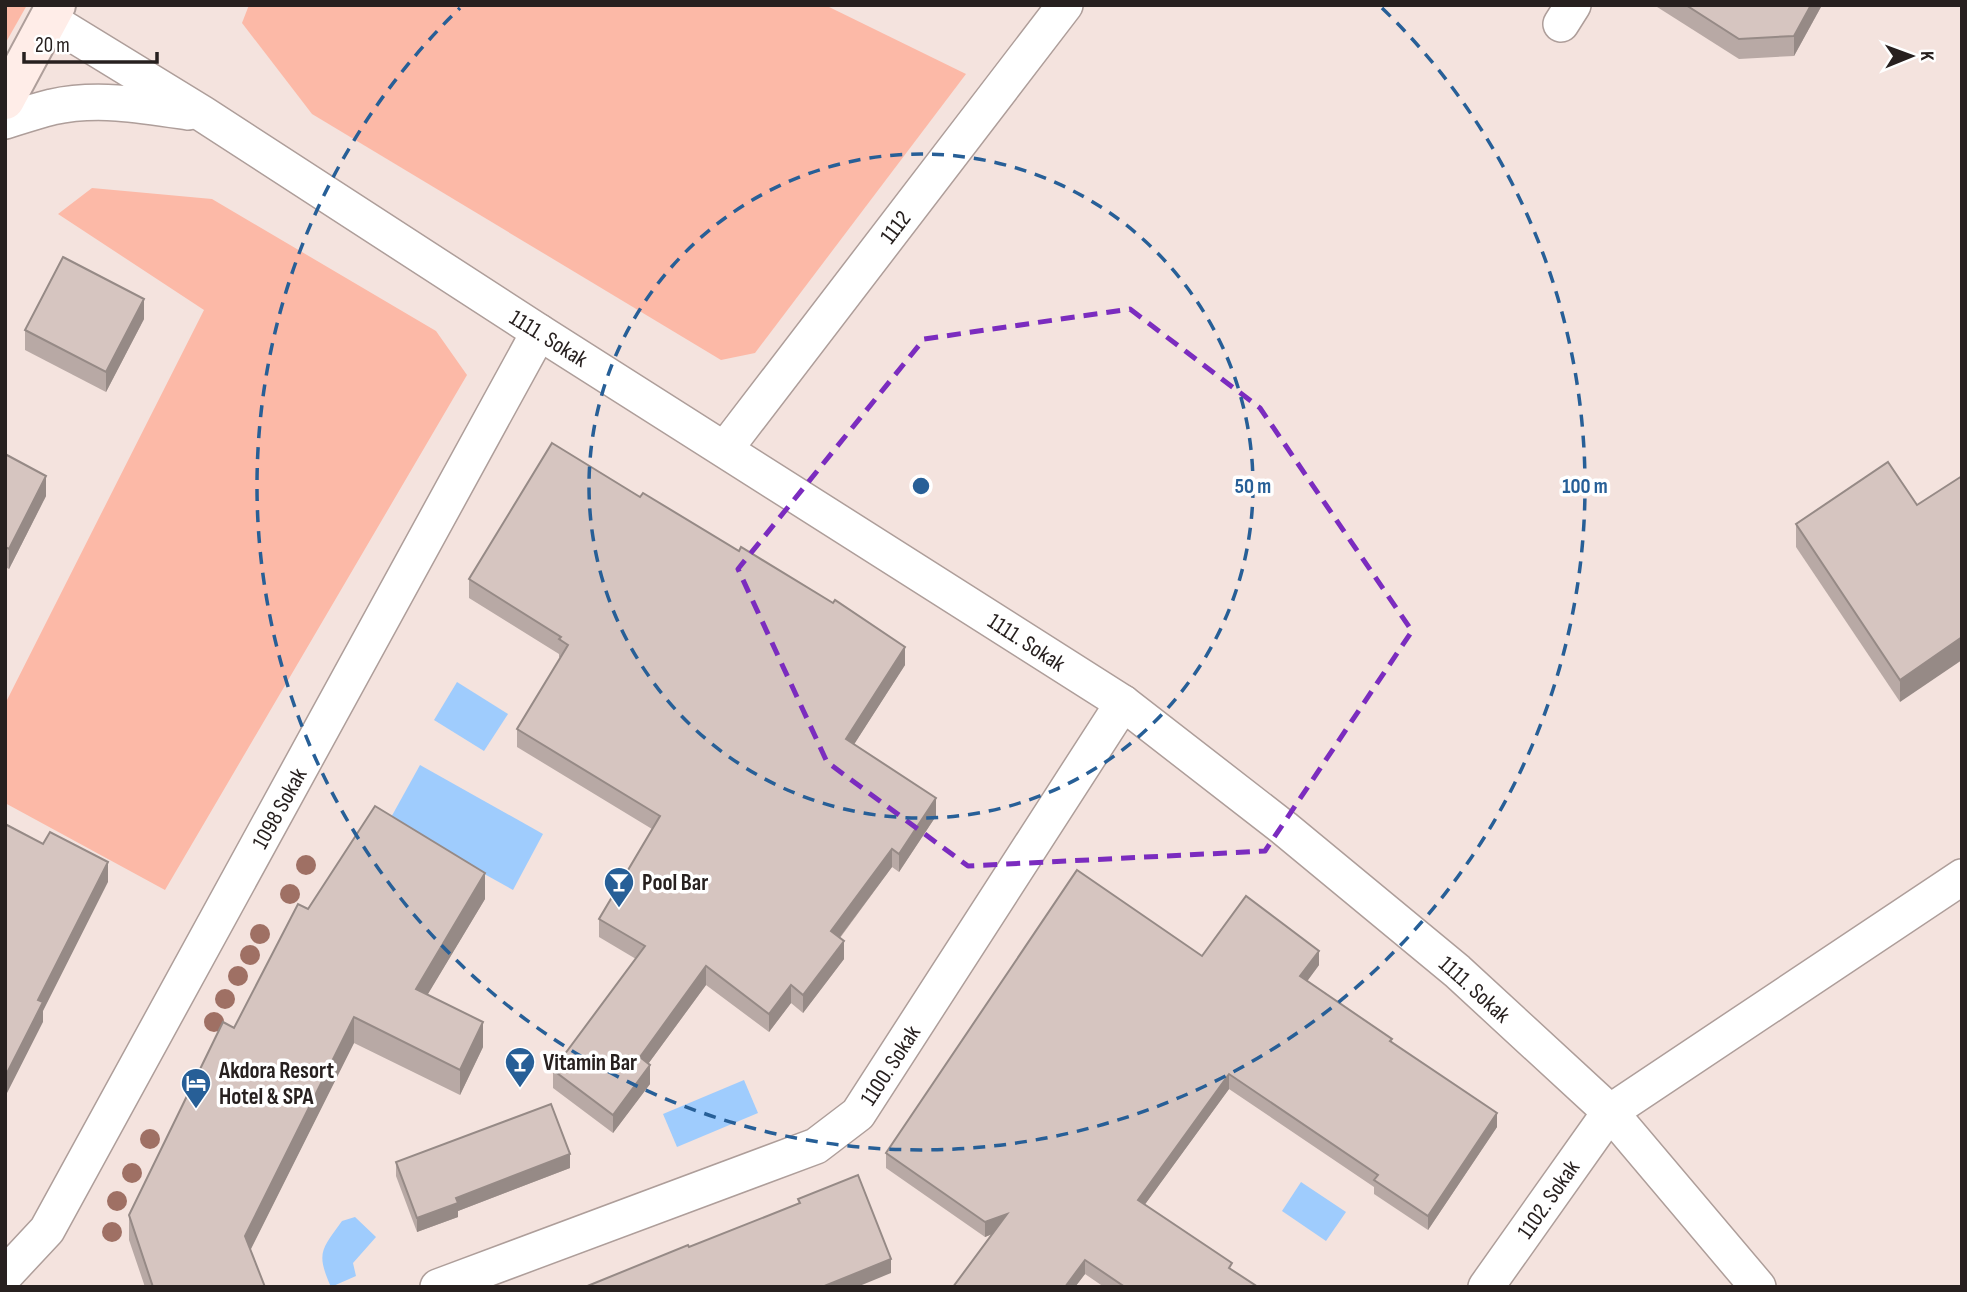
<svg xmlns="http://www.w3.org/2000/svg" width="1967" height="1292" viewBox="0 0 1967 1292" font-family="'Sofia Sans Condensed',sans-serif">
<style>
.green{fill:#fcb9a7}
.water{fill:#9fccfd}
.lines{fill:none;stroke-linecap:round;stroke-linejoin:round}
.minor-casing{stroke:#ae9e9a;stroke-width:38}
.secondary-casing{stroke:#ae9e9a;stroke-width:42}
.minor{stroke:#fff;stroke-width:35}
.secondary{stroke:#ffede8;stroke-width:38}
.tree{fill:#9f7064}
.wall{fill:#b8a9a5}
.shaded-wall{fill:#968a86}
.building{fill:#d6c5c0;stroke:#968a86;stroke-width:2}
.marked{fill:none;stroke:#7b2cbf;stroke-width:5;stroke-dasharray:14 9;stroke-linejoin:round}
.ring{fill:none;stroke:#275f97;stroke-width:3.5;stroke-dasharray:12 9}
.labels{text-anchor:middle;stroke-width:7;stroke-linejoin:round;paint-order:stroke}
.street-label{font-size:23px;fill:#27201f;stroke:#fff}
.poi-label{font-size:23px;font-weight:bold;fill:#27201f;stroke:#fff;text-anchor:start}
.centre{fill:#275f97;stroke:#fff;stroke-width:3.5}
.ring-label{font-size:21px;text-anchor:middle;font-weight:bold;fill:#275f97;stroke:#fff;stroke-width:7;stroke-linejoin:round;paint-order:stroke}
</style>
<rect width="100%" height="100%" fill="#f4e3de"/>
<g class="green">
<polygon points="5,5 27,5 5,44"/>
<polygon points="249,5 825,5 966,74 755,353 721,360 312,114 242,23"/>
<polygon points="92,188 212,199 436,331 467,375 165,890 5,803 5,704 204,310 58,214"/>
</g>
<g class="water">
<polygon points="457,682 508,714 484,751 434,720"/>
<polygon points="420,765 543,834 513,890 389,821"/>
<polygon points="744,1080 758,1113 677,1147 663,1114"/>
<polygon points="1301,1182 1346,1212 1326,1241 1282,1211"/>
<path d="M355 1217 376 1237 353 1263 356 1276 331 1287C316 1253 321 1250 342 1221Z"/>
</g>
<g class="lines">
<g class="minor-casing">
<g id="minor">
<polyline points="48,19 203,114 539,332 1123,703 1284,828 1457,971 1610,1112 1758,1287"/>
<polyline points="1561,24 1573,5"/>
<path d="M5 121C21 116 36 111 52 107 97 97 143 105 188 112"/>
<polyline points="725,449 1065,5"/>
<polyline points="5,1275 47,1230 539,332"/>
<polyline points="438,1287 816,1146 858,1114 1123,703"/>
<polyline points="1486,1287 1610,1112 1962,877"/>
</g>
</g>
<g class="secondary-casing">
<polyline id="secondary" points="5,100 56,5"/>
</g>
<use href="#minor" class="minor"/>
<use href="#secondary" class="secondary"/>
</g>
<g class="tree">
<circle cx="306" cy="865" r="10"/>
<circle cx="290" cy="894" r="10"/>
<circle cx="260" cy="934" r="10"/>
<circle cx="250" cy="955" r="10"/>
<circle cx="238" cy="976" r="10"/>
<circle cx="225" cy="999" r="10"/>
<circle cx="214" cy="1022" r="10"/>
<circle cx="150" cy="1139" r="10"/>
<circle cx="132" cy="1173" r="10"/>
<circle cx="117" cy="1201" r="10"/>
<circle cx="112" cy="1232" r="10"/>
</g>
<g class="wall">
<polygon points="1654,5 1822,5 1794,56 1739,59"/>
<polygon points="144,319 106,392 25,350 25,330"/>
<polygon points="5,454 46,496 9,569 5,567"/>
<polygon points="1917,505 1900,702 1796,547 1796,524"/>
<polygon points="469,579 905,665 854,744 936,816 899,872 892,867 840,938 844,959 803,1013 791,1003 769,1032 706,985 648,1064 650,1084 613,1133 553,1088 553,1070 636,959 599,937 599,919 652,829 517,747 517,729 561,658 559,657 559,654 469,598"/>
<polygon points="485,899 427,995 483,1047 460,1095 354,1043 250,1250 265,1287 145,1287 129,1240 129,1215 234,1028 308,909"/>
<polygon points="1202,956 1319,965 1307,981 1392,1042 1497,1127 1428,1230 1374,1194 1374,1187 1229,1089 1145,1204 1232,1270 1258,1287 1104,1287 1085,1274 1075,1287 953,1287 992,1234 985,1237 886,1168 886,1153"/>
<polygon points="396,1162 570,1168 458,1211 458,1217 417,1232 396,1176"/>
</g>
<g class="shaded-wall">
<polygon points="1811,5 1822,5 1794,56 1794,36"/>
<polygon points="144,299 144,319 106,392 106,372"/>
<polygon points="46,476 46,496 9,569 9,549"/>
<polygon points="1962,637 1962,660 1900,702 1900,680"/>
<polygon points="905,647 905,665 846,757 846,739"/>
<polygon points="936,798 936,816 899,872 899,854"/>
<polygon points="892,849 892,867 831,949 831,931"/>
<polygon points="108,862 108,882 43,1011 43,1022 5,1097 5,1077 38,1000"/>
<polygon points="485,873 485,899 416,1014 416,989"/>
<polygon points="844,941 844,959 803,1013 803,995"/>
<polygon points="1319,951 1319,965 1300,991 1300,976"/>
<polygon points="706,966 706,985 640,1075 640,1057"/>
<polygon points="791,985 791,1003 769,1032 769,1014"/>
<polygon points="354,1017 354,1043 245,1261 245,1236"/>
<polygon points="483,1022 483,1047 460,1095 460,1070"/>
<polygon points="650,1065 650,1084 613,1133 613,1115"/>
<polygon points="1229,1074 1229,1089 1138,1214 1138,1200"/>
<polygon points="1497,1113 1497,1127 1428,1230 1428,1216"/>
<polygon points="570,1154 570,1168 458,1211 458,1217 417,1232 417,1218 456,1198"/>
<polygon points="1007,1214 1007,1228 985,1237 985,1222"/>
<polygon points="891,1259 891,1273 857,1287 822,1287"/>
<polygon points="1085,1260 1085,1274 1075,1287 1065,1287"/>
</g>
<g class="building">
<polygon points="1686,5 1811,5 1794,36 1739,39"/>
<polygon points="63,257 144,299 106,372 25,330"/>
<polygon points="552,443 640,497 643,493 739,551 741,547 833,603 835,600 905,647 846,739 936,798 899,854 892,849 831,931 844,941 803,995 791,985 769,1014 706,966 640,1057 650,1065 613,1115 553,1070 645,946 599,919 660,816 517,729 568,645 559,639 561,637 469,579"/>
<polygon points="5,454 46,476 9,549 5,547"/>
<polygon points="1888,462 1917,505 1962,476 1962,637 1900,680 1796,524"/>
<polygon points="375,806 485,873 416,989 483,1022 460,1070 354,1017 245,1236 265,1287 153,1287 129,1215 223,1022 234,1028 298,904 308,909"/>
<polygon points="5,824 43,844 50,832 108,862 38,1000 43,1002 5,1077"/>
<polygon points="1077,870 1202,956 1246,896 1319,951 1300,976 1392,1039 1390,1041 1497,1113 1428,1216 1374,1180 1378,1175 1229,1074 1138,1200 1232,1263 1229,1268 1258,1287 1125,1287 1085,1260 1065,1287 953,1287 1007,1214 985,1222 886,1153"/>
<polygon points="551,1104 570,1154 456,1198 458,1203 417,1218 396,1162"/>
<polygon points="858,1175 891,1259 822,1287 585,1287 688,1245 689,1247 800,1203 798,1199"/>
</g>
<path class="marked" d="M1130 309 1260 408 1412 631 1265 851 968 866 827 762 738 569 924 339Z"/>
<g class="ring">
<circle cx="921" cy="486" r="332"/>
<path d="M1382 8A664 664 0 1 1 460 8"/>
</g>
<defs>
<g id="bar-pin" transform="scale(1.575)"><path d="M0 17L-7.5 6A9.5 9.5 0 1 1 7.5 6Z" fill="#275f97" stroke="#fff"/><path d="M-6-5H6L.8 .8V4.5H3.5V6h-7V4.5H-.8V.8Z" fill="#fff"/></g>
<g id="hotel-pin" transform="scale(1.575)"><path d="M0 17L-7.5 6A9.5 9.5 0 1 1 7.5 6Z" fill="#275f97" stroke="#fff"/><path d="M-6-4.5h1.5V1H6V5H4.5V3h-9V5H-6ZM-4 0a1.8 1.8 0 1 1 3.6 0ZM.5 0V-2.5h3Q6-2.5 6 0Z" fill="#fff"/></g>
</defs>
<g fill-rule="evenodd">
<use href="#bar-pin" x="619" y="882"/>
<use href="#bar-pin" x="520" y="1062"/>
<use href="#hotel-pin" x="196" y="1083"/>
</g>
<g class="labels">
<g class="street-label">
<text transform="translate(895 227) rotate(-53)" y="8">1112</text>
<text transform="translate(549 338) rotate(32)" y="8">1111. Sokak</text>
<text transform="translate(1027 642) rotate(33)" y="8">1111. Sokak</text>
<text transform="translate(279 808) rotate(-61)" y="8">1098 Sokak</text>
<text transform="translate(1475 989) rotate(42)" y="8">1111. Sokak</text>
<text transform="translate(890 1065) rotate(-57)" y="8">1100. Sokak</text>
<text transform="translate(1548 1199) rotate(-55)" y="8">1102. Sokak</text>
</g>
<g class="poi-label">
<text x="642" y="890">Pool Bar</text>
<text x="543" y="1070">Vitamin Bar</text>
<text x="219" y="1078">Akdora Resort<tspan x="219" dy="26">Hotel &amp; SPA</tspan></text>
</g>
</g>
<circle cx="921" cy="486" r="10" class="centre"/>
<g class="ring-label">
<text x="1253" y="493">50 m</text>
<text x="1585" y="493">100 m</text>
</g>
<rect width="1967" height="1292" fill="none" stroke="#27201f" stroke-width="14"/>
<g transform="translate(1911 56) rotate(89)" stroke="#ffffff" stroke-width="5" paint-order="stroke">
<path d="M0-5L12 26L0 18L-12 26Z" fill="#27201f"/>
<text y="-10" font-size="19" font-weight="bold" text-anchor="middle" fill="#27201f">K</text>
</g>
<path d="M24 52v10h133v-10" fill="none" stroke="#27201f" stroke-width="3.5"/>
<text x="35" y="52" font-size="21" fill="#27201f" stroke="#ffffff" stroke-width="5" paint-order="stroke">20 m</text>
</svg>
